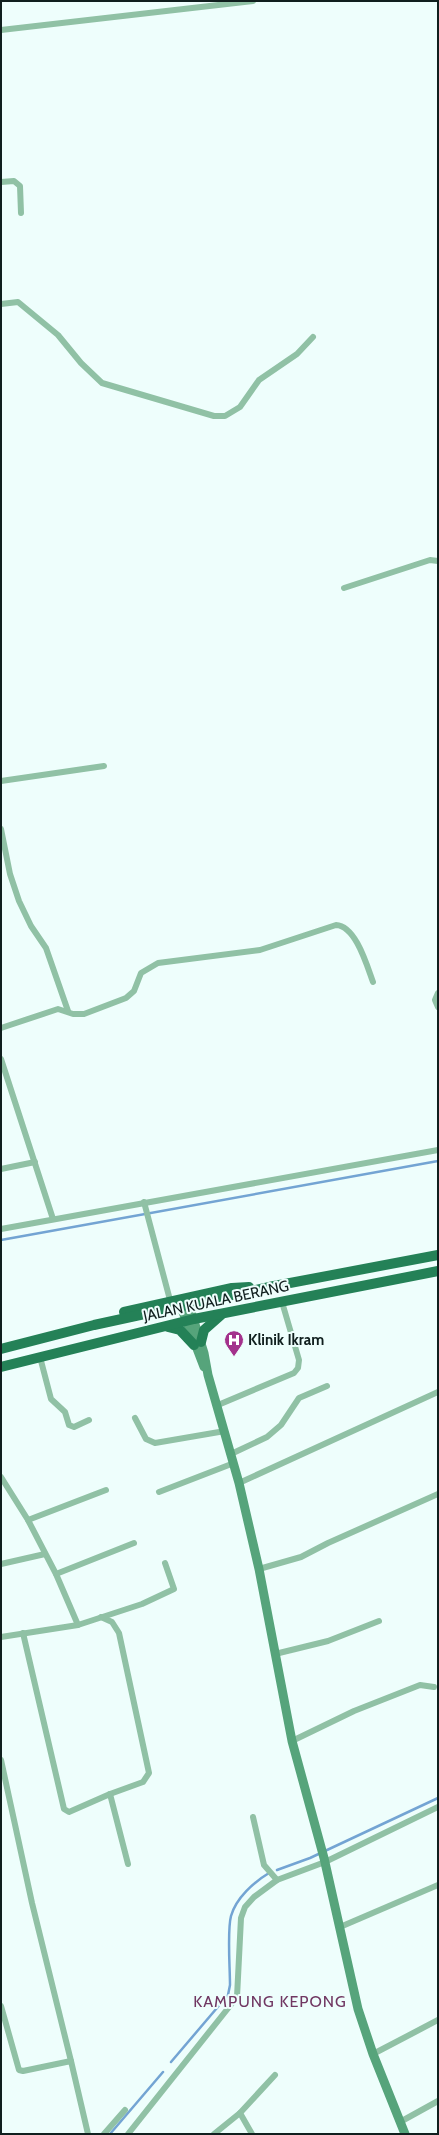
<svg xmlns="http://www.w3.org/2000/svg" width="439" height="2135" viewBox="0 0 439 2135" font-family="Cabin,sans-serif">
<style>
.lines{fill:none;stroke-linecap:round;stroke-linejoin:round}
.stream{stroke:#73a4d3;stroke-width:2.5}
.minor{stroke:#90c1a5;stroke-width:6}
.secondary{stroke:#56a47b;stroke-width:9}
.trunk{stroke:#248157;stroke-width:10}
.labels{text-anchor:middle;stroke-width:4;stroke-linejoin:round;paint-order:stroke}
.street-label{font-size:15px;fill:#101f1e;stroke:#eefefc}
.poi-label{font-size:15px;font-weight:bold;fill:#101f1e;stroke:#eefefc;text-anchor:start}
.neighbourhood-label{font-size:16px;letter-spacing:1px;fill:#703762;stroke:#eefefc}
</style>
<rect width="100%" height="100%" fill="#eefefc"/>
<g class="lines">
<g class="stream">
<polyline points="1,1240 438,1161"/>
<polyline points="277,1870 310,1858 438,1798"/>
<path d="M171 2062 228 1995 230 1985C230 1967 227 1931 231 1916 236 1898 254 1882 269 1873"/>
<polyline points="110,2134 163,2072"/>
</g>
<g class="minor">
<polyline points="1,30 253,1"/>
<polyline points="1,182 14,181 20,186 21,213"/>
<polyline points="1,304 18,302 58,335 81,363 102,383 214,416 225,416 240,407 259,380 297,354 313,337"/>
<polyline points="344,588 430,560 438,561"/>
<polyline points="1,781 104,766"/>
<polyline points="1,829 10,874 19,901 31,926 46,948 68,1011"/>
<polyline points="438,993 435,1000 438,1007"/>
<path d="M1 1028 58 1009 73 1014H84L126 998 134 991 141 973 158 963 260 950 336 925C356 926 367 966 373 982"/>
<polyline points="1,1059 53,1219"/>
<polyline points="1,1169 35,1162"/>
<polyline points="144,1202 170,1300"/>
<polyline points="1,1229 438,1150"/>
<polyline points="40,1357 51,1399 65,1412 69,1425 74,1427 89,1420"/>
<polyline points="218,1405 294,1373 298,1368 299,1360 282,1302"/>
<polyline points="135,1418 146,1439 155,1443 225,1431"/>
<polyline points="231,1454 267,1437 281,1425 299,1398 327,1386"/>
<polyline points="1,1477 28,1520 56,1574 78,1625"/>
<polyline points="239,1483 438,1392"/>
<polyline points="159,1492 234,1463"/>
<polyline points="28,1520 106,1490"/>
<polyline points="1,1564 45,1554"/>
<polyline points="259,1569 301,1557 328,1543 438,1494"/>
<polyline points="56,1574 134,1543"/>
<polyline points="23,1633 64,1809 69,1812 110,1794 143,1782 149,1773 119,1633 112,1622 101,1617"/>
<polyline points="1,1637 78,1625 142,1604 174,1589 165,1563"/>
<polyline points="275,1654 328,1641 379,1621"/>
<polyline points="292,1741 354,1711 420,1685 434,1687"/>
<polyline points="1,1760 32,1903 71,2061"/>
<polyline points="110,1794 128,1864"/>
<polyline points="253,1817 264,1865 277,1880"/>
<polyline points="340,1927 438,1885"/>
<polyline points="1,2006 19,2070 23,2071 71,2061 88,2134"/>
<polyline points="373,2054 438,2020"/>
<polyline points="240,2113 275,2075"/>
<polyline points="400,2122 438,2101"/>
<polyline points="104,2134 125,2110"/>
<polyline points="128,2134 237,1997 241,1918 245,1907 254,1897 277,1880 325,1862 438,1807"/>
<polyline points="214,2134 240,2113 252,2134"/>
</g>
<g class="secondary">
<polyline points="189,1305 204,1353 208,1375 239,1483 259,1569 292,1741 324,1858 358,2009 373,2054 405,2134"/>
<polyline points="181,1307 204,1367"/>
</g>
<g class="trunk">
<polyline points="124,1312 232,1288 249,1287"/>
<polyline points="168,1327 180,1330 194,1345"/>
<polyline points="201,1342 204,1330 221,1315"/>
<polyline points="1,1349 94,1325 274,1286 438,1255"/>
<polyline points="1,1367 194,1319 438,1271"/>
</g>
</g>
<defs>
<g id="hospital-pin" transform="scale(1)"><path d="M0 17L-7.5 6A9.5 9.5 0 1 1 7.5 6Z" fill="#a3318c" stroke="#eefefc"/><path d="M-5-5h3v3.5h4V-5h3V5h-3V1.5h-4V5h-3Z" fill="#fff"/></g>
</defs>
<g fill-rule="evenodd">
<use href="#hospital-pin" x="234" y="1340"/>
</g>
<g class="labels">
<g class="street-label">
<text transform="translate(216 1301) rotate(-12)" y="5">JALAN KUALA BERANG</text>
</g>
<g class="poi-label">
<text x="248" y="1345">Klinik Ikram</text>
</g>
<g class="neighbourhood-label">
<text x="270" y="2007">KAMPUNG KEPONG</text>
</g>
</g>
<rect width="439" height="2135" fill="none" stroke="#101f1e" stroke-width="4"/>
</svg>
